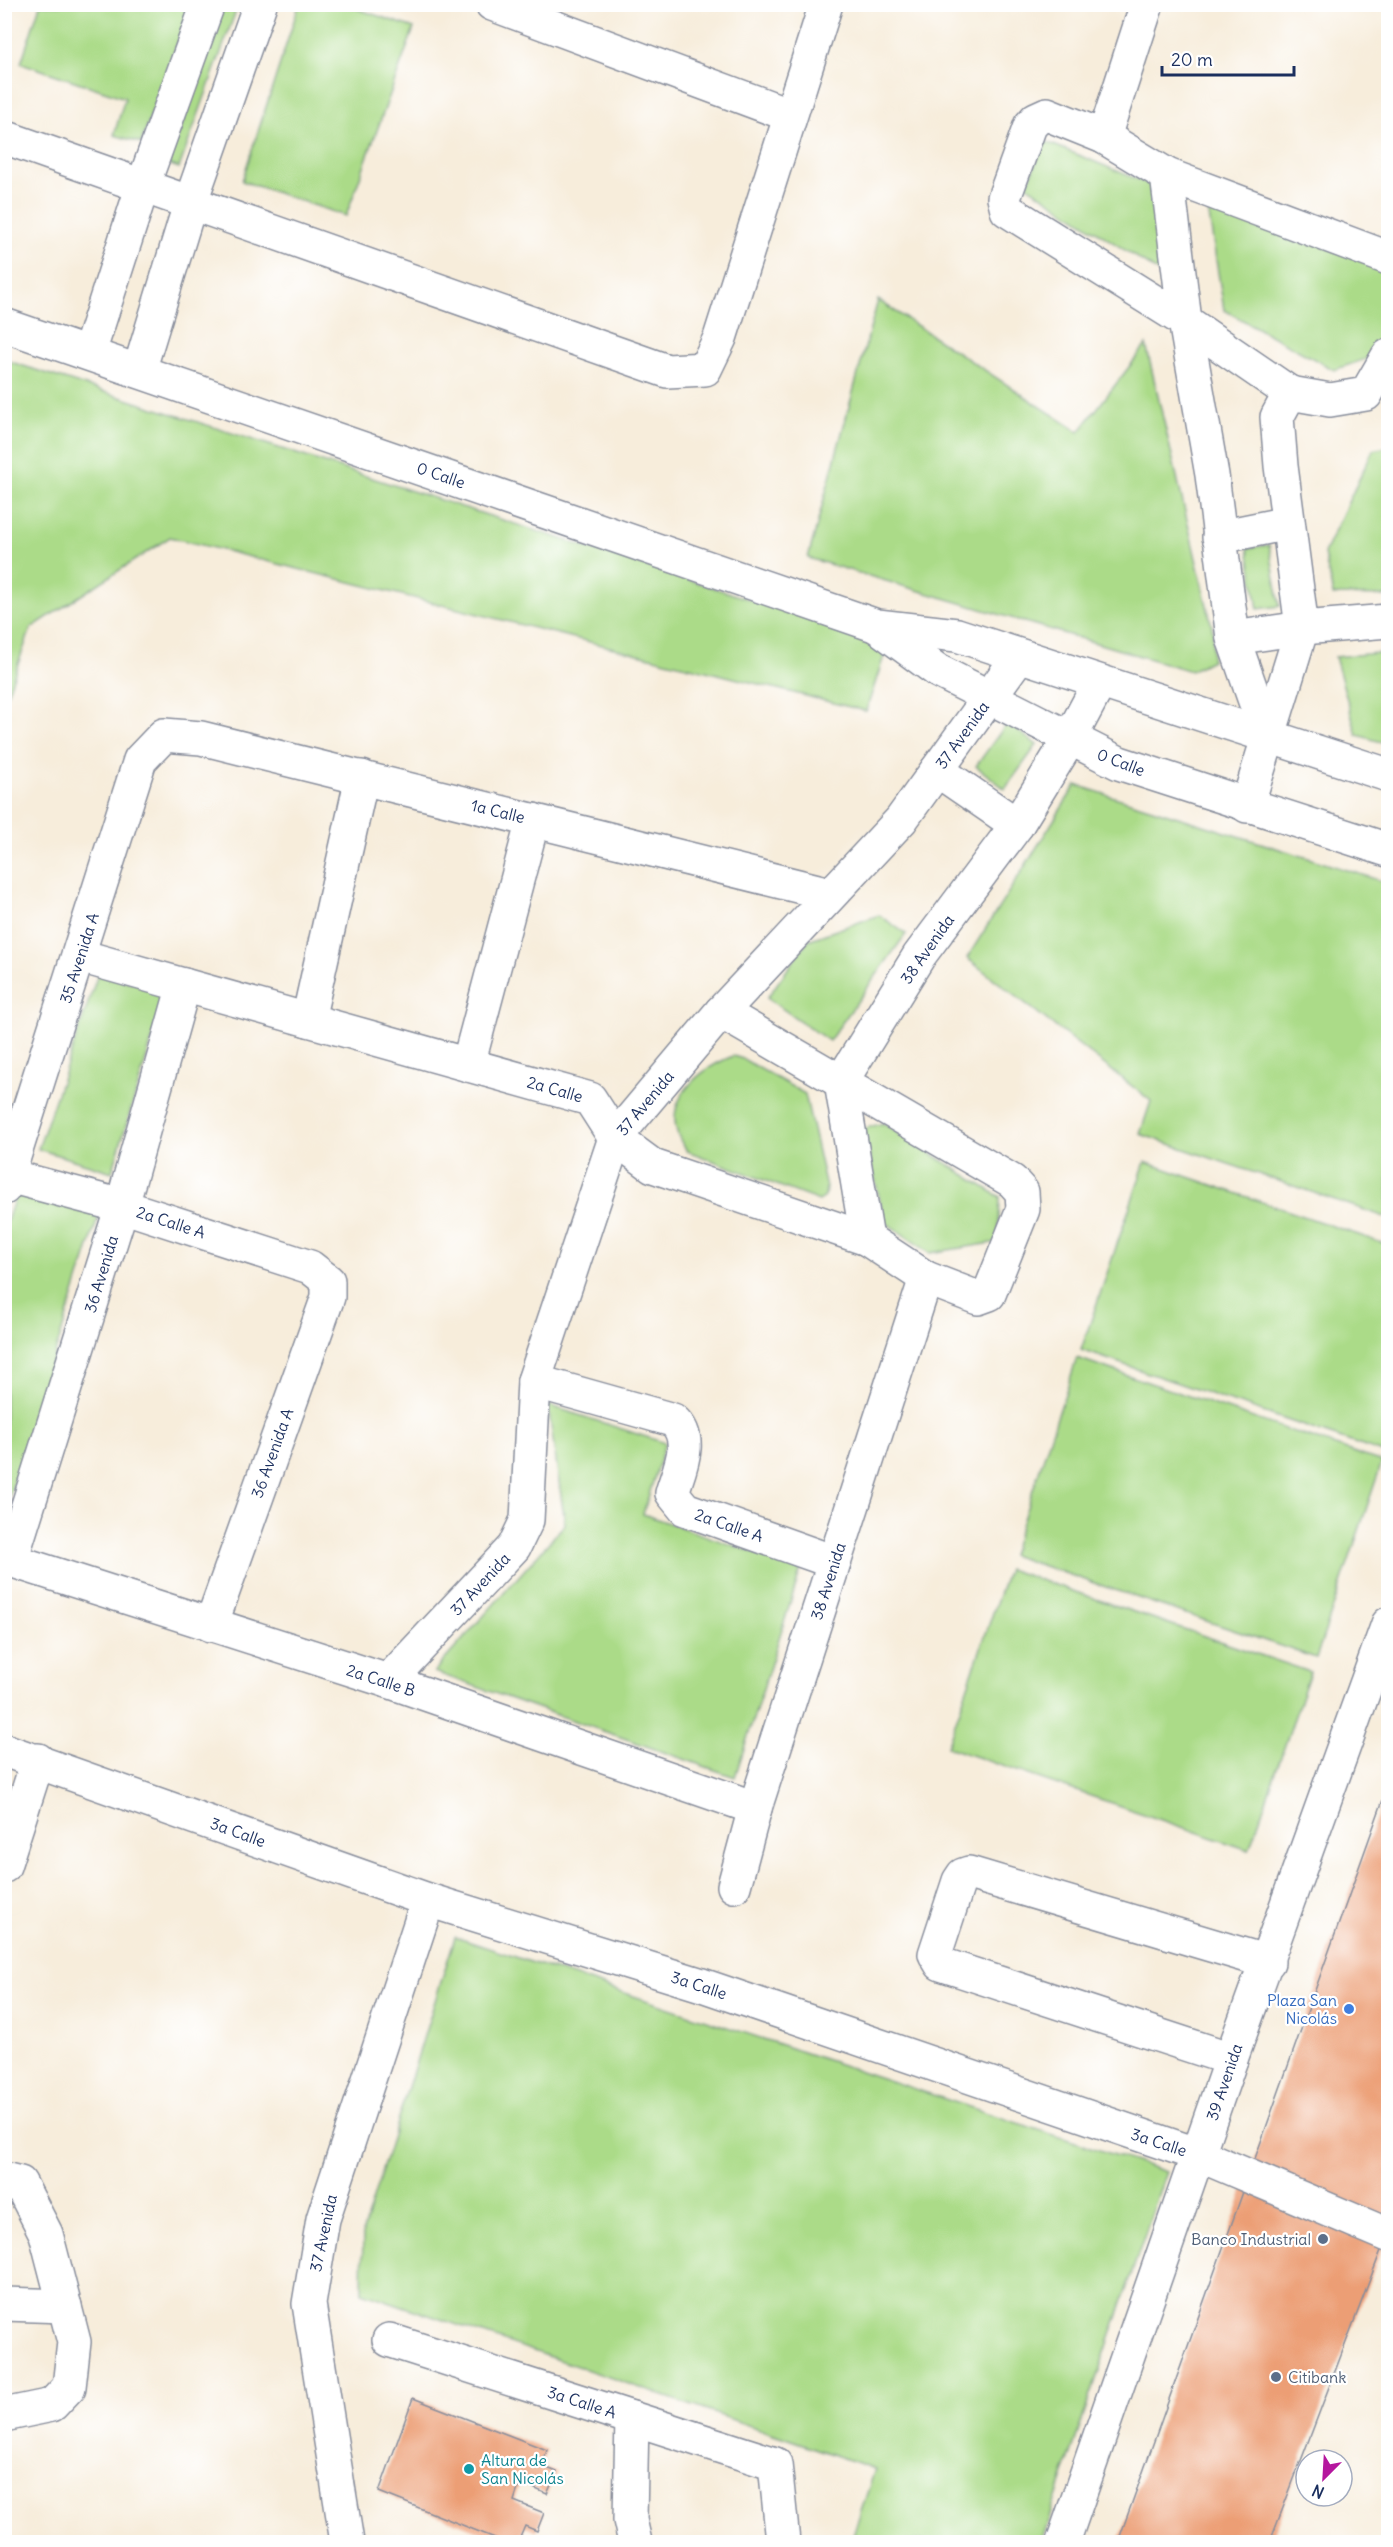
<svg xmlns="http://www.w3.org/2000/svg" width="1393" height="2547" viewBox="0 0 1393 2547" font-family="Delius,sans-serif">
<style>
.green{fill:#abdb88;stroke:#638573;stroke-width:1.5}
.building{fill:#ec9e75}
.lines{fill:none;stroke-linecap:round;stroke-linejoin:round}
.minor-casing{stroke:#898e9c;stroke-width:36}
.minor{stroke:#fff;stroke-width:33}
.shop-dot{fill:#3f7fe0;stroke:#fff;stroke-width:2}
.service-dot{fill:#5c6f8a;stroke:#fff;stroke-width:2}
.culture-dot{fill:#0f9aa8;stroke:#fff;stroke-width:2}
.labels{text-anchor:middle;stroke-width:4.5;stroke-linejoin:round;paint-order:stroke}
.street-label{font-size:16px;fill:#1b2f5e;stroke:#fff}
.shop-label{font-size:16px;fill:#366cbe;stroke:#fff;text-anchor:end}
.service-label{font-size:16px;fill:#4e5e75;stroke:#fff;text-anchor:end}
.culture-label{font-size:16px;fill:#0d838f;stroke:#fff;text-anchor:start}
</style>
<rect width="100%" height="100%" fill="#fff"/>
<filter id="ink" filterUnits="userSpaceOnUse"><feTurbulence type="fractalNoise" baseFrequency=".0167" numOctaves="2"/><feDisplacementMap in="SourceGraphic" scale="12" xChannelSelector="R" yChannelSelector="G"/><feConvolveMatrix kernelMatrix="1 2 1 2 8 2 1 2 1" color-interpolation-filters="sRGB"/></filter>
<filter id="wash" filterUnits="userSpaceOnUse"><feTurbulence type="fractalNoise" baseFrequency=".008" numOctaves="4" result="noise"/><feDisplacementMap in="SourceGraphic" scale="24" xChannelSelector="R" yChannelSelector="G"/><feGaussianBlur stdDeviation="1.35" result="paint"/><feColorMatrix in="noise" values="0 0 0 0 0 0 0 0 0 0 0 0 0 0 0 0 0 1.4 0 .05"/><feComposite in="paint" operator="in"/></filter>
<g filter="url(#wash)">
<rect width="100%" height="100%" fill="#f7eddb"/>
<g class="green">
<polygon points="40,5 191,5 141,143 114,135 125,98 21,63"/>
<polygon points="224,5 238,5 179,168 168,164"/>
<polygon points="299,5 346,5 414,28 346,216 242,181"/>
<polygon points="1044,141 1154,186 1169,279 1027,186"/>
<polygon points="1207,203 1388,270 1388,334 1375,356 1334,370 1224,310"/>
<polygon points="878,300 1079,432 1146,345 1213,631 1212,660 1191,671 808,558"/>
<polygon points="5,360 888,644 866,711 170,537 31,628 5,700"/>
<polygon points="1388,447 1388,596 1333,595 1324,553 1373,450"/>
<polygon points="1269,545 1280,606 1258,609 1248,548"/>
<polygon points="1388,652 1388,744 1357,735 1335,657"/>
<polygon points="1007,723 1037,745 1005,789 976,766"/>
<polygon points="1076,785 1388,883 1388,1218 1140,1134 1151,1101 967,958"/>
<polygon points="879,915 906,934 829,1041 767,998 808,940"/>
<polygon points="98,974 167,991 112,1172 38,1149"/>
<path d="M733 1056 743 1059 805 1094 826 1187 825 1197 819 1201 687 1151C655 1108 693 1072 733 1056Z"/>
<polygon points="883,1123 1000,1197 998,1242 930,1253 885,1222 863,1129"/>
<polygon points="1145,1162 1388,1245 1388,1439 1383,1453 1081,1350"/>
<polygon points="19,1186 100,1212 5,1510 4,1229"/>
<polygon points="1077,1358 1382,1462 1316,1658 1011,1555"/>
<polygon points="548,1405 665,1443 643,1514 801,1569 735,1777 434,1672 565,1524"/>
<polygon points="1008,1569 1310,1672 1249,1850 947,1747"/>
<polygon points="455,1937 1166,2172 1041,2542 851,2542 875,2469 362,2292 363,2231"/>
</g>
<g id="blocks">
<g class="building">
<polygon points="1388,1786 1388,2232 1270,2542 1118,2542"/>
<polygon points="413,2398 547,2450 542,2466 557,2472 547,2494 520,2482 514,2501 544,2513 537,2531 525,2526 518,2542 505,2542 379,2492"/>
</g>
</g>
</g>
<g filter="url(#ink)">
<use href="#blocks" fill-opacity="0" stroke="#898e9c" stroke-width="1.5"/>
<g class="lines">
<g class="minor-casing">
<g id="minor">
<polyline points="492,4 790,115"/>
<polyline points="4,137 667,371 705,369 720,338 826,4"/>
<polyline points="1104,137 1147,4"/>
<polyline points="1167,175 1185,321 1212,475 1233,638 1268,738"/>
<polyline points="4,325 877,626 957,635 1388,775"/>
<polyline points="89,353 142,188 208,4"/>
<polyline points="139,371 191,201 260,4"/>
<polyline points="1290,393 1185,321 1007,210 1004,198 1030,126 1036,119 1047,114 1104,137 1167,175 1388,258"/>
<polyline points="1219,537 1288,523"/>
<polyline points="878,627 938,671 1119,763 1388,850"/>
<polyline points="1233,638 1302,628 1388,621"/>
<polyline points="937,770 1017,825"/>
<polyline points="1247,806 1302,628 1281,466 1277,417 1290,393 1330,400 1366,394 1388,356"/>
<polyline points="80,956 590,1099 615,1138 653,1166 867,1239 926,1278 978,1298 989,1294 1023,1209 1022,1192 1012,1181 721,1012"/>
<polyline points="308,1020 362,777"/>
<polyline points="468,1065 533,820"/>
<polyline points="9,1176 122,1206 310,1267 328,1281 328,1297 211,1625"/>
<polyline points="4,1188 140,760 164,735 201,738 830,894"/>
<polyline points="867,1239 841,1082 919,956 1017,825 1069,740 1100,682"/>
<path d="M534 1381 673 1420C695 1439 679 1469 672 1493L685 1509 834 1562"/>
<polyline points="4,1558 388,1681 755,1808"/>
<polyline points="11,1560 122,1206 184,985"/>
<polyline points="388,1681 514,1547 527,1520 534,1381 615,1138 721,1012 901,820 1019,656"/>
<polyline points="4,1750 428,1900 702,1985 1199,2155 1388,2235"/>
<polyline points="4,1866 38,1760"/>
<polyline points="734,1886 755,1808 926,1278"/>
<polyline points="1231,2059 941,1964 935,1954 959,1881 963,1875 969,1873 1268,1962"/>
<polyline points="4,2179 20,2183 46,2234 74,2342 69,2387 52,2405 4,2415"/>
<polyline points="4,2304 65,2306"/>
<polyline points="389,2340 775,2464 783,2542"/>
<polyline points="632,2418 630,2520 635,2542"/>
<polyline points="347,2542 309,2304 323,2219 428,1900"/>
<polyline points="1063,2542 1231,2059 1388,1624"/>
</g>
</g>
<use href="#minor" class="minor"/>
</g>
</g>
<circle class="shop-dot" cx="1349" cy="2009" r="6"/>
<g class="service-dot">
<circle cx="1323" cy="2239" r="6"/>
<circle cx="1276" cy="2377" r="6"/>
</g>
<circle class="culture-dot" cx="469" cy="2469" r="6"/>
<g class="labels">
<g class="street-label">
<text transform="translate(441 475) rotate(19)" y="6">0 Calle</text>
<text transform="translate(962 735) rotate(-54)" y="6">37 Avenida</text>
<text transform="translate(1121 762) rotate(21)" y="6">0 Calle</text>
<text transform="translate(498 811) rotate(14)" y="6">1a Calle</text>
<text transform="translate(927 949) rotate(-55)" y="6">38 Avenida</text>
<text transform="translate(79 958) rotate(-72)" y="6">35 Avenida A</text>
<text transform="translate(555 1089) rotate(16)" y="6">2a Calle</text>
<text transform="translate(645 1103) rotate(-50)" y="6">37 Avenida</text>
<text transform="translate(171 1222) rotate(18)" y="6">2a Calle A</text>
<text transform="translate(101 1274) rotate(-73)" y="6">36 Avenida</text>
<text transform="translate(272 1453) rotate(-70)" y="6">36 Avenida A</text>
<text transform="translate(729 1525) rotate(19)" y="6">2a Calle A</text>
<text transform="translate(828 1581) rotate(-72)" y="6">38 Avenida</text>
<text transform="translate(480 1584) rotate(-47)" y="6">37 Avenida</text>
<text transform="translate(381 1680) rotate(18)" y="6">2a Calle B</text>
<text transform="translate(238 1832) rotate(20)" y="6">3a Calle</text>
<text transform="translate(699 1985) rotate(18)" y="6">3a Calle</text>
<text transform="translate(1224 2082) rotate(-71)" y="6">39 Avenida</text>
<text transform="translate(1159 2142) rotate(18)" y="6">3a Calle</text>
<text transform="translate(323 2233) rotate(-78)" y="6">37 Avenida</text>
<text transform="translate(582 2402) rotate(18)" y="6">3a Calle A</text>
</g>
<g class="shop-label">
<text x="1337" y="2006">Plaza San<tspan x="1337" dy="18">Nicolás</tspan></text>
</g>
<g class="service-label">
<text x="1311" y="2245">Banco Industrial</text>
<text x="1288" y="2383" text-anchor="start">Citibank</text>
</g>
<g class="culture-label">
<text x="481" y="2466">Altura de<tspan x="481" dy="18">San Nicolás</tspan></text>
</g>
</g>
<rect width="1393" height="2547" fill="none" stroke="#fff" stroke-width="24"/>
<g transform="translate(1324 2478) rotate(204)"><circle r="28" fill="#ffffff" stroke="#a4acbf" stroke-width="1.5"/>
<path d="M0-4.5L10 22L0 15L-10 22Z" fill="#b5179e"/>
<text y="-9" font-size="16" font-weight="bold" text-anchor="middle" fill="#1b2f5e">N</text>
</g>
<path d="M1162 66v9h132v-9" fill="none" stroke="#1b2f5e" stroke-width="3"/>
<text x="1171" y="66" font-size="18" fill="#1b2f5e" stroke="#ffffff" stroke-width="4.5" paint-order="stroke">20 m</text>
</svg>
